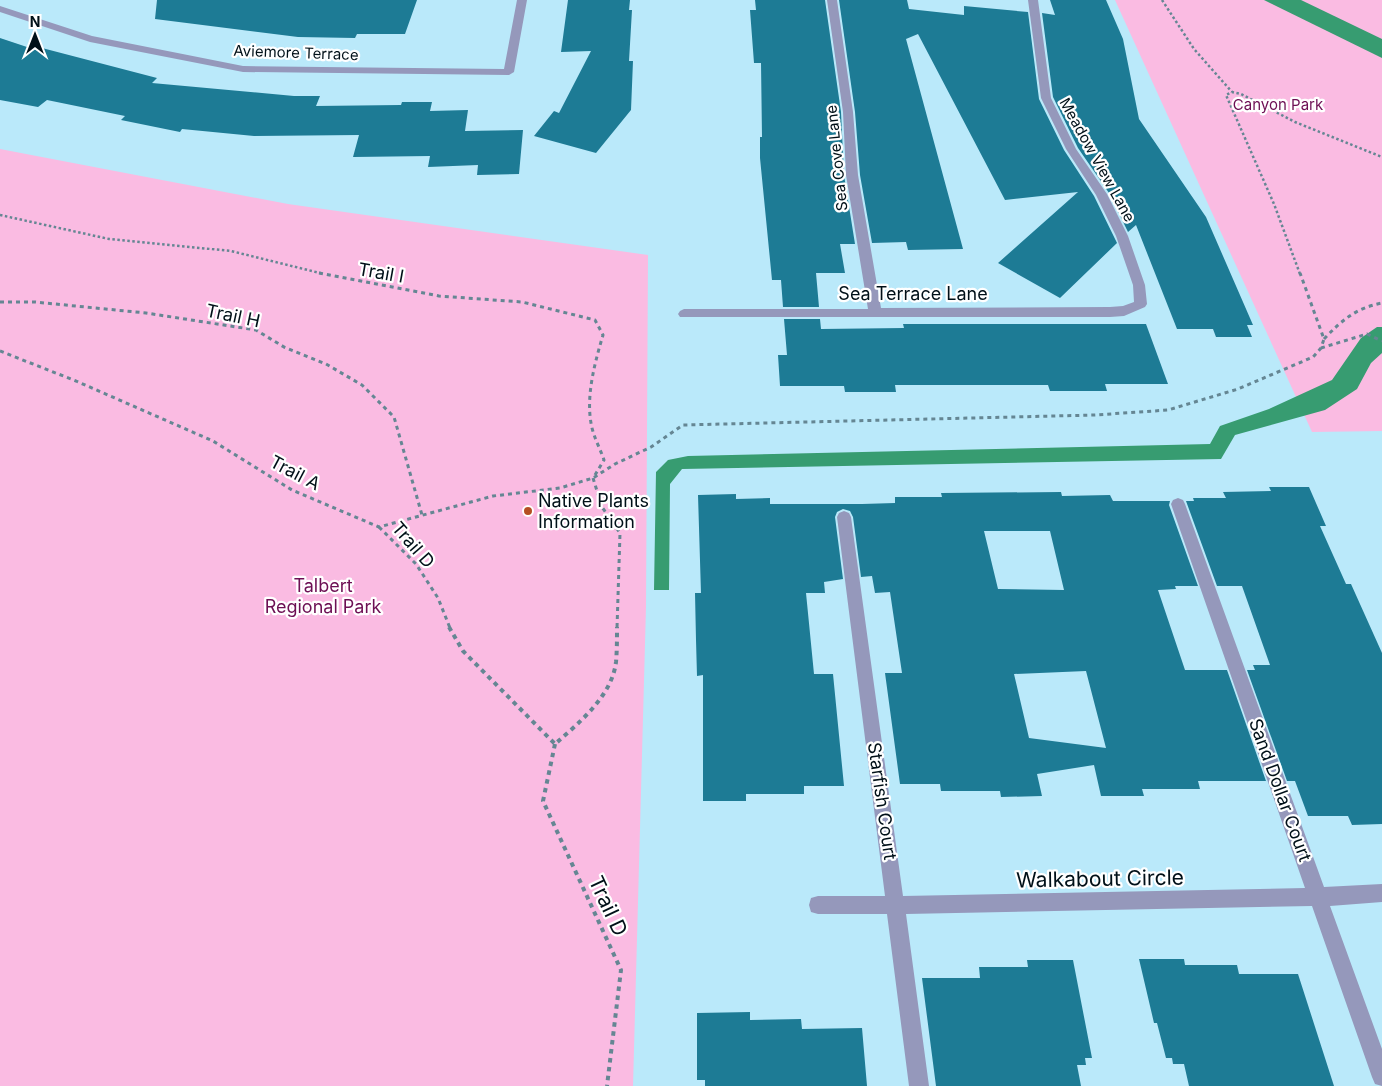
<svg xmlns="http://www.w3.org/2000/svg" width="1382" height="1086" viewBox="0 0 1382 1086" font-family="Inter,sans-serif">
<style>
.green{fill:#fabbe2}
.water{fill:#379c71}
.building{fill:#1d7b95;fill-rule:evenodd}
.lines{fill:none;stroke-linecap:round;stroke-linejoin:round}
.path-far2{stroke:#658693;stroke-width:2.5;stroke-dasharray:2.5 2.5;stroke-linecap:butt}
.path-far1{stroke:#658693;stroke-width:3;stroke-dasharray:4 4;stroke-linecap:butt}
.path{stroke:#658693;stroke-width:4;stroke-dasharray:4.5 4.5;stroke-linecap:butt}
.minor{fill:#9598bb;fill-rule:evenodd}
.poi-dot{fill:#b54f23;stroke:#fff;stroke-width:2}
.labels{text-anchor:middle;stroke-width:4.5;stroke-linejoin:round;paint-order:stroke}
.far-street-label{font-size:15px;fill:#001018;stroke:#fff}
.far-park-label{font-size:15px;fill:#6d0f54;stroke:#fff}
.street-label{font-size:18px;fill:#001018;stroke:#fff}
.poi-label{font-size:18px;fill:#001018;stroke:#fff;text-anchor:start}
.park-label{font-size:18px;fill:#6d0f54;stroke:#fff}
.near-street-label{font-size:21px;fill:#001018;stroke:#fff}
</style>
<rect width="100%" height="100%" fill="#bae9fa"/>
<g class="green">
<polygon points="1115,0 1382,0 1382,431 1312,432"/>
<polygon points="0,149 288,204 648,255 646,607 633,1086 0,1086"/>
</g>
<g class="water">
<polygon points="1264,0 1301,0 1382,39 1382,58"/>
<polygon points="1377,327 1382,327 1382,353 1371,363 1357,389 1325,410 1235,435 1221,459 682,469 670,484 669,590 654,590 656,472 668,460 688,456 1210,444 1220,426 1269,409 1332,380 1361,338"/>
</g>
<g class="building">
<polygon points="157,0 417,0 405,34 357,34 355,38 298,37 155,19"/>
<polygon points="568,0 630,0 629,10 632,10 629,61 633,61 631,110 596,153 534,136 554,111 559,113 591,51 561,52"/>
<polygon points="755,0 825,0 841,112 844,175 855,244 840,244 845,273 816,273 819,307 783,307 781,280 772,280 760,158 760,137 762,137 761,63 754,63 750,10 756,10"/>
<polygon points="839,0 907,0 909,9 964,15 964,6 1028,12 1039,99 1064,150 1094,196 1117,243 1060,298 998,263 1078,192 1005,200 918,34 906,39 963,249 908,250 906,242 872,243 860,175 855,112"/>
<polygon points="1050,0 1106,0 1123,39 1139,119 1206,217 1253,325 1247,325 1252,337 1216,337 1213,329 1177,329 1136,225 1128,232 1109,193 1078,148 1053,97 1042,13 1055,15"/>
<polygon points="0,38 39,51 42,48 157,78 152,83 294,96 320,96 316,106 401,105 402,102 432,102 430,111 468,110 465,131 523,130 519,174 477,175 478,165 428,167 430,156 353,157 359,135 254,136 182,129 180,132 121,120 125,116 47,100 38,107 0,100"/>
<polygon points="784,319 820,319 821,329 904,328 903,324 1146,324 1168,384 1105,384 1107,391 1050,391 1048,385 895,385 896,392 845,392 844,386 780,386 778,355 787,355"/>
<polygon points="1269,487 1309,487 1326,526 1320,526 1346,584 1351,584 1382,653 1382,824 1352,825 1348,816 1308,816 1295,781 1287,781 1247,670 1255,670 1253,665 1270,665 1242,586 1217,586 1186,501 1194,501 1193,498 1226,498 1223,492 1271,491"/>
<path d="M1061 492 1062 496 1110 495 1113 501H1170L1169 505 1198 586H1175L1176 589 1158 590 1185 670H1227L1266 781H1198L1200 789H1142L1144 796H1101L1094 765 1037 774 1042 796 1001 797 1000 791H941L940 784H900L885 673H902L890 592 875 593 872 576 861 577 853 517 850 511 843 509 837 512 835 517 843 579 824 582 825 593H806L814 674H833L844 786H804V794H746V801H703V675L697 676 696 640 695 593H701L698 495 736 494V499L770 498V504H862L895 503V497H942L941 493ZM984 531H1050L1064 590 998 589ZM1086 671 1106 748 1029 738 1014 674Z"/>
<polygon points="1139,959 1184,959 1185,965 1237,965 1239,974 1298,974 1334,1086 1189,1086 1184,1064 1173,1064 1172,1058 1166,1058 1157,1023 1154,1023"/>
<polygon points="1027,960 1073,960 1092,1058 1085,1058 1086,1065 1077,1065 1081,1086 936,1086 922,978 980,978 979,967 1028,967"/>
<polygon points="750,1012 750,1020 801,1019 802,1029 862,1028 867,1086 705,1086 705,1080 697,1080 697,1013"/>
</g>
<g class="lines">
<g class="path-far2">
<polyline points="1162,0 1194,49 1232,92"/>
<polyline points="0,215 109,239 231,251 324,274"/>
<polyline points="1300,274 1274,204 1226,95 1232,92 1241,94 1295,122 1382,157"/>
</g>
<g class="path-far1">
<path d="M319 273 439 296 522 302 595 320 603 335C595 362 586 395 591 423 593 436 600 448 604 460L595 475"/>
<polyline points="0,302 35,302 146,313 256,330 284,347 326,364 362,385 394,417 422,515"/>
<path d="M1324 339C1342 320 1356 308 1382 303"/>
<polyline points="1321,348 1367,334 1382,341"/>
<polyline points="0,351 76,381 213,441 292,490 379,527 493,496 560,488 593,478 615,464 651,447 683,425 1095,415 1168,410 1238,389 1313,357 1321,348 1324,339 1300,273"/>
<polyline points="593,478 602,507 620,533 617,628"/>
<polyline points="379,527 416,564 438,598 450,628"/>
</g>
<g class="path">
<path d="M449 627 463 651 555 744C579 723 612 696 616 662 617 651 617 639 617 627"/>
<polyline points="555,744 543,801 621,970 607,1086"/>
</g>
<g class="minor">
<polygon points="517,0 527,0 514,72 509,75 243,72 90,42 0,12 0,6 92,36 243,66 504,69"/>
<polygon points="827,0 837,0 853,112 858,175 881,308 1110,307 1123,306 1134,302 1133,285 1116,236 1096,195 1066,149 1041,98 1028,0 1038,0 1051,98 1076,149 1107,194 1128,236 1145,285 1147,304 1145,307 1124,316 1110,317 680,317 678,314 680,311 684,309 868,309 846,175 843,112"/>
<polygon points="1178,498 1183,500 1185,504 1324,887 1382,884 1382,902 1330,906 1382,1049 1382,1086 1375,1084 1372,1077 1312,906 906,914 929,1086 909,1086 887,914 818,914 811,912 809,905 811,898 818,896 885,896 837,517 839,513 844,511 849,513 851,517 903,896 1305,888 1171,504 1173,500"/>
</g>
</g>
<circle class="poi-dot" cx="528" cy="511" r="5"/>
<g class="labels">
<g class="far-street-label">
<text transform="translate(296 53) rotate(2)" y="5">Aviemore Terrace</text>
<text transform="translate(837 158) rotate(-96)" y="5">Sea Cove Lane</text>
<text transform="translate(1097 160) rotate(61)" y="5">Meadow View Lane</text>
</g>
<g class="far-park-label">
<text x="1278" y="110">Canyon Park</text>
</g>
<g class="street-label">
<text transform="translate(381 273) rotate(10)" y="6">Trail I</text>
<text x="913" y="300">Sea Terrace Lane</text>
<text transform="translate(233 316) rotate(12)" y="6">Trail H</text>
<text transform="translate(295 473) rotate(28)" y="6">Trail A</text>
<text transform="translate(413 545) rotate(49)" y="6">Trail D</text>
<text transform="translate(1280 790) rotate(70)" y="6">Sand Dollar Court</text>
<text transform="translate(882 801) rotate(82)" y="6">Starfish Court</text>
</g>
<g class="poi-label">
<text x="538" y="507">Native Plants<tspan x="538" dy="21">Information</tspan></text>
</g>
<g class="park-label">
<text x="323" y="592">Talbert<tspan x="323" dy="21">Regional Park</tspan></text>
</g>
<g class="near-street-label">
<text transform="translate(1100 879) rotate(-1)" y="7">Walkabout Circle</text>
<text transform="translate(608 906) rotate(65)" y="7">Trail D</text>
</g>
</g>
<g transform="translate(35 35)" stroke="#ffffff" stroke-width="4" paint-order="stroke">
<path d="M0-4L9 19L0 12L-9 19Z" fill="#001018"/>
<text y="-8" font-size="14" font-weight="bold" text-anchor="middle" fill="#001018">N</text>
</g>
</svg>
